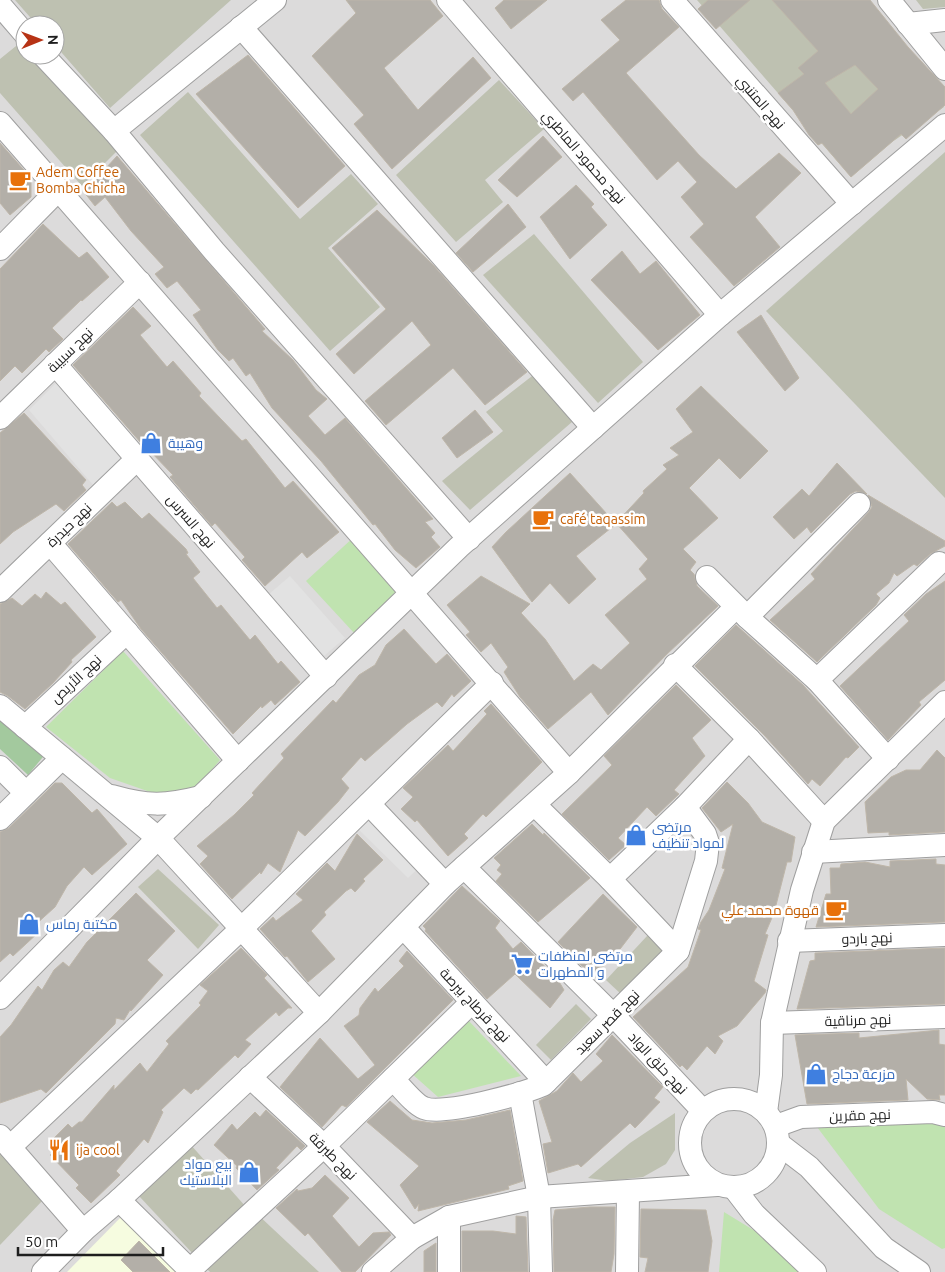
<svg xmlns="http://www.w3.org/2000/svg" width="945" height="1272" viewBox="0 0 945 1272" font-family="Ubuntu,Cairo,sans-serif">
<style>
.residential{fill:#dcdbdb;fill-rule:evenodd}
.education{fill:#f6fce0}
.construction{fill:#bec1b1}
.grass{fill:#c0e3b0}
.forest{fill:#a3c99e}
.parking{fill:#e2e2e2}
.building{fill:#b3afa8;stroke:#beb6a9;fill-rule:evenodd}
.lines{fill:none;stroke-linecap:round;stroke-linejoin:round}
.minor-casing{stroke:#9f9f9f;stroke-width:24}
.minor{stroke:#fff;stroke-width:22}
.labels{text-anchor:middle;stroke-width:5;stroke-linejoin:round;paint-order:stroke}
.street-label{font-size:14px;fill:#1e1e1e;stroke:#fff}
.food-label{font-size:14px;fill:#c56008;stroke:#fff;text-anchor:start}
.shop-label{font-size:14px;fill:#366cbe;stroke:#fff;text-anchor:start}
</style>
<rect width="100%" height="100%" fill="#eeede5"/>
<path class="residential" d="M0 0H945V1272H0ZM25 25H55V55H25Z"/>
<polygon class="education" points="121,1217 176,1272 67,1272"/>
<g class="construction">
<polygon points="15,0 231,0 110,108 55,45 55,25 37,25"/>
<polygon points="697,0 861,0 944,107 892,142 851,177"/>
<polygon points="916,0 945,0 945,7 923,9"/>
<polygon points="21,42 25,46 25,55 33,55 120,148 82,186 0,93 0,59"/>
<polygon points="499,80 544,129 485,180 503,202 456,242 396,175"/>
<polygon points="188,92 300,219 351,174 378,204 328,248 380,307 330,351 140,135"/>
<polygon points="945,152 945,498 766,311"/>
<polygon points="534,234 643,362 598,403 483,275"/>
<polygon points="536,373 572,422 470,510 442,481 503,431 486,412"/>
<polygon points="158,869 219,925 198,949 138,887"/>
<polygon points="648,935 664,950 622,995 606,980"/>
<polygon points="576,1004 591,1019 551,1060 536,1045"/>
<polygon points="675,1113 675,1150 666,1164 643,1177 609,1181 588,1178 630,1143"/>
<polygon points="190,1144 246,1207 195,1256 139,1196"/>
<polygon points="0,1151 44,1199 0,1245"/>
<polygon points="256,1213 319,1272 210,1272 204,1266"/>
</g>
<g class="grass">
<polygon points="355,536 403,590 355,634 306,581"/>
<polygon points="123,651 220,760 192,793 153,793 110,778 46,727"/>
<polygon points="468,1020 521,1076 438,1097 411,1073"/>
<polygon points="941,1122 945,1126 945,1248 942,1249 879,1209 814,1123"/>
<polygon points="724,1212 755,1231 806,1272 719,1272"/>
</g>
<polygon class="forest" points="0,712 47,752 28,775 0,749"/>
<g class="parking">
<polygon points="57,382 121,459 118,461 120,463 93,485 29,410"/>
<polygon points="290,576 345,638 324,656 269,594"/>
<polygon points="371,813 423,864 408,878 357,828"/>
</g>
<g class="building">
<polygon points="346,0 430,0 443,16 384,68 418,110 473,57 491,78 392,169 354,124 364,115 312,56 356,13"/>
<polygon points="504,0 547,0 511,29 495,8"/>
<polygon points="626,0 659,0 662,9 679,27 626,73 699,155 736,189 779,153 801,173 755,217 780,247 734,286 690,237 704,224 681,197 697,182 678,161 657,180 583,92 573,101 562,89 620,40 601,20"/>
<polygon points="708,0 750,0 716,29 698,9"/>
<path d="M772 0H870L908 47 945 87V105L906 139 901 134 851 177 822 143 818 145 809 135 793 110 778 93 804 74 798 68 818 51ZM855 65 878 89 851 114 825 83Z"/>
<polygon points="248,55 345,166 298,208 196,94"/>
<polygon points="543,136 562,157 517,197 498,180"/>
<polygon points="0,143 31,178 31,197 10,215 0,203"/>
<polygon points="117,156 265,329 262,331 293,360 316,390 327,399 308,416 325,435 345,418 433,519 425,522 435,533 431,537 440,547 416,568 395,550 375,524 373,525 321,461 272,408 250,373 246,376 233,358 229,361 218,350 193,315 201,310 177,281 167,288 155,274 164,267 131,231 105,197 95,206 84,192"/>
<polygon points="576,185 594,204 591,207 607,225 570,259 540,217"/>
<polygon points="508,204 526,227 473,272 456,253"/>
<polygon points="377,210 434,266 527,372 485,405 453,368 386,425 365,401 431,345 412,321 354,374 336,354 386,309 332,248"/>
<polygon points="43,224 79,258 87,252 109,277 82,301 81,300 52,328 63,339 49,352 46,349 22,373 15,366 0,381 0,269"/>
<polygon points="622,251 640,274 656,261 700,315 658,350 591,280"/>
<polygon points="133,307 151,326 140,335 167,367 173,361 201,393 199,396 242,441 246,439 285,488 293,481 339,532 307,558 302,552 265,586 242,560 245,557 215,523 212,526 170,477 173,475 149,450 148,451 73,365"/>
<polygon points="761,315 799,378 785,391 737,332"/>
<polygon points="701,386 768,451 740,479 719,458 689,488 718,518 683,549 696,562 690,570 694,574 697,586 718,606 666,655 608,715 591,692 548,729 520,697 504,672 508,667 491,643 481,652 466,635 470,632 447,605 481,576 530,604 521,613 545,639 574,681 593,664 601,670 630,643 605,615 647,579 639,569 648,559 616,523 644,493 643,491 667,469 663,465 679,455 670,448 693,432 676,409"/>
<polygon points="475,410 493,432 457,458 442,438"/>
<polygon points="24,413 86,480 82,485 86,490 64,511 56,504 13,532 0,544 0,433"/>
<polygon points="837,463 867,494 856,491 850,494 811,533 807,527 794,539 773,517 802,489 809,496"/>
<polygon points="570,473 616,524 576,556 596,579 569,604 550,583 532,602 492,547 506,532"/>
<polygon points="868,495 945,541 945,546 930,554 917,566 914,564 897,576 894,573 889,583 876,594 880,598 876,605 817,662 770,620 815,579 811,574 868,513 872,507"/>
<polygon points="112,502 117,507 125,502 142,519 149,513 186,549 188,553 186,554 200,572 193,578 217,608 221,605 250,640 255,635 278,664 281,661 300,682 275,705 271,700 262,708 261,706 233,734 141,629 121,600 118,602 68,544"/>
<polygon points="945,581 945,680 919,702 921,705 888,740 840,686 909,621 904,615 926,594"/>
<polygon points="46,592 61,605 65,602 96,637 71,660 72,662 53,683 25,709 8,696 0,692 0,604 12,598 22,606 35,594 41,599"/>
<polygon points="736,625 803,685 859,747 848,758 846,757 820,786 812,779 808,784 765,736 695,666"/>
<polygon points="404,629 436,664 447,654 471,681 454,697 452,694 442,707 437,702 407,724 365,761 361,757 341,779 349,788 338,802 305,836 298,830 280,872 268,863 261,874 260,872 232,899 200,864 208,856 197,846 234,815 254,795 252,793 284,758 281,754 333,700 336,703 359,675 375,665 386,645"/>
<polygon points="676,685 711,720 692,738 705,756 674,790 679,794 656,816 647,807 618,838 626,845 609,860 562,814 612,765 604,756"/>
<polygon points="491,704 542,762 486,817 483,814 464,834 468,838 448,856 417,820 415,822 401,809 413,797 403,788 448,745 453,751 487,714 484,711"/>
<polygon points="937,750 945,758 945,832 889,835 889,832 868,833 865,802 891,777 906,770 920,770"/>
<polygon points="727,782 748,803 762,822 795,837 791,862 787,862 774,913 765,934 768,935 754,981 766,990 765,993 737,1026 718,1036 723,1041 715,1054 707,1046 687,1070 682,1065 680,1067 633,1017 688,967 701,930 698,929 701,922 709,910 725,869 722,868 733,824 721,832 702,808"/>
<polygon points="55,783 62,783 92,813 97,809 127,844 92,875 84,867 67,886 55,907 34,926 40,931 13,956 10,953 0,962 0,832 9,828"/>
<polygon points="532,824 543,835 544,833 590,878 538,922 496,881 502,874 497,870 501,865 494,858"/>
<polygon points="357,834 383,860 363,879 365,881 355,892 351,888 346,891 324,912 326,915 311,931 335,959 308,982 287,956 285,957 260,929 273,917 276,921 303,900 296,894 327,863 335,871"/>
<polygon points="936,859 936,864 945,865 945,922 816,927 826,894 831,894 830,868 840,868 841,864 865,862 890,867 890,861"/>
<polygon points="462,886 500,921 495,928 513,949 521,942 558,980 564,990 550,1008 515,974 487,999 425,931 426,929 423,926"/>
<polygon points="136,893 175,931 147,960 163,975 131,1011 130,1010 124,1020 116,1018 115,1024 46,1093 41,1089 0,1103 0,1037 11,1025 38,986 42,990 54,970 63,962 69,967 87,942"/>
<polygon points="603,894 637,927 617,953 596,973 582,966 558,942"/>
<polygon points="241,948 267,975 264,978 292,1008 288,1008 279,1016 276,1012 245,1040 251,1044 238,1058 235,1055 198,1090 196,1089 191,1094 184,1088 161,1110 163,1112 148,1143 144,1139 116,1171 120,1175 91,1203 76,1188 79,1185 50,1155 58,1147 51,1141 68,1124 72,1128 79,1122 82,1122 114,1085 114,1090 140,1063 147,1072 169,1044 166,1041 201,1005 199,1003 208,991 200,985"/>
<polygon points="945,948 945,1004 797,1009 810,961 815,960 815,953"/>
<polygon points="407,951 453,1000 346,1107 342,1105 322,1127 280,1087 320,1038 358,1079 375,1065 344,1026 359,1015 360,1008 375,988 378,992 404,966 399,961"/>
<polygon points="939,1030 939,1044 945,1045 945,1095 939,1095 940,1100 927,1099 906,1079 908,1100 807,1104 795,1035 859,1033 859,1038"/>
<polygon points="612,1035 663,1087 654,1098 660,1102 635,1128 630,1123 581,1167 578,1164 548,1173 543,1144 552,1142 539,1101 557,1091 573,1073 581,1082 603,1061 596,1054"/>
<polygon points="390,1101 412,1120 432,1123 466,1120 510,1110 523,1181 508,1186 509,1189 418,1211 419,1204 415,1209 400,1185 419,1166 367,1122"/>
<polygon points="266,1110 305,1146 301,1150 297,1146 276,1168 279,1170 257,1190 236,1168 237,1166 214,1145 232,1124 237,1130 255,1112 260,1117"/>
<polygon points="325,1175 349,1198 332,1216 359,1247 373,1233 389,1232 391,1235 355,1272 342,1272 308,1233 305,1236 276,1208 297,1189 298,1191 312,1188"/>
<polygon points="590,1207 615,1207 614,1254 611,1272 554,1272 553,1220 555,1210"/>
<polygon points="641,1209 706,1210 712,1241 708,1272 645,1272 648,1258 640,1257"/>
<polygon points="516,1216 526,1217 528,1272 462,1272 462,1231 493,1231 516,1234"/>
<polygon points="139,1241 170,1272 133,1272 121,1260"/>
<polygon points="436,1243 436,1272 424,1272 424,1251"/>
</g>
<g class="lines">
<g class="minor-casing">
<g id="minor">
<polyline points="448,0 720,315"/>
<polyline points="672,0 852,204"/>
<polyline points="889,0 945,69"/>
<polyline points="0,5 25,34"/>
<polyline points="908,24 945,20"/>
<polyline points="241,27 593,428"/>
<polyline points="43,55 114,131 214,251 469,539"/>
<polyline points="0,123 569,773"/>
<polyline points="114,131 275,0"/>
<polyline points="0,249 59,189"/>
<polyline points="55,364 326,677"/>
<polyline points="0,418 140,282"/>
<polyline points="50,543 238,761"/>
<polyline points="707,577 747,617 817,680 888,759"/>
<polyline points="0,591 137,459"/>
<polyline points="747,617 859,504"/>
<polyline points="675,665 749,739 824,821"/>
<polyline points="817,680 939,563"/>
<polyline points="0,706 158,838 319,1013"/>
<polyline points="25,727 127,632"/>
<polyline points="0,767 26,793"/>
<path d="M112 796C147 806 165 806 201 797"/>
<polyline points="369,804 445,884"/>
<polyline points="535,805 610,879 678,951"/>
<polyline points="0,819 62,758"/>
<polyline points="813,852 945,845"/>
<polyline points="464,867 614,1016 703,1111"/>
<polyline points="610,879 685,807 749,739"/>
<polyline points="404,928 546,1082"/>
<polyline points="789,941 945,935"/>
<polyline points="0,998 158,838 459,547 720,315 945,125"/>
<polyline points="772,1023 945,1017"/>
<polyline points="250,1077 324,1146 412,1238"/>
<path d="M393 1079C400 1086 415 1105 424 1108 443 1116 522 1094 543 1085L678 951 706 861 708 843 705 834 685 807"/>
<polyline points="520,1093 539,1197 541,1272"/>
<circle cx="734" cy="1143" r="44"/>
<polyline points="766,1112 771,1075 772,1023 802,890 824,821 945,702"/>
<polyline points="776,1126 801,1117 933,1112 945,1115"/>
<polyline points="0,1136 83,1231"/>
<polyline points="779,1144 809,1167 884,1248 919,1272"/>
<polyline points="10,1147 241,929 492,683"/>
<polyline points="734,1188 754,1214 815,1272"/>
<polyline points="119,1200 192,1272"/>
<polyline points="449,1217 449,1272"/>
<polyline points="190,1270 324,1146 472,1002"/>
<polyline points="43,1272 83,1231 119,1200 319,1013 445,884 569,773 736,607"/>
<polyline points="373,1272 412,1238 449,1217 539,1197 717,1185"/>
<polyline points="627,1272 628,1192"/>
</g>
</g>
<use href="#minor" class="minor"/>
</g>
<defs>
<g id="cafe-bare" transform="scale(1.725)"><path d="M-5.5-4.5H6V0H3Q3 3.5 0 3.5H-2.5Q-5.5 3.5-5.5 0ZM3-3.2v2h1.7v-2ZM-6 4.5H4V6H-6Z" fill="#e8710a" stroke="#fff" stroke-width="2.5" paint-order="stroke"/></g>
<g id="shop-bare" transform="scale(1.725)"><path d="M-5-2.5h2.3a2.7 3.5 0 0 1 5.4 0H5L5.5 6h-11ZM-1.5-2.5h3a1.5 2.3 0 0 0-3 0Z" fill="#3f7fe0" stroke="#fff" stroke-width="2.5" paint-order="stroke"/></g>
<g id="supermarket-bare" transform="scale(1.725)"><path d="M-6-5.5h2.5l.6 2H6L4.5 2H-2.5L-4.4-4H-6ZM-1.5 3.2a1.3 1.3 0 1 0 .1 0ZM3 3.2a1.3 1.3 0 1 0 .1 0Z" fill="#3f7fe0" stroke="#fff" stroke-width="2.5" paint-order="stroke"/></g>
<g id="restaurant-bare" transform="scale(1.725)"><path d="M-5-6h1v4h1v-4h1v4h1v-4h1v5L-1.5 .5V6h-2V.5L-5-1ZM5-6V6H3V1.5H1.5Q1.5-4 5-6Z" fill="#e8710a" stroke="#fff" stroke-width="2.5" paint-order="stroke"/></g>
</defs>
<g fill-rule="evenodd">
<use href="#cafe-bare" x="20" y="180"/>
<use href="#shop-bare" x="151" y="443"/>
<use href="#cafe-bare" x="543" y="519"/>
<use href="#shop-bare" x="636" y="835"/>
<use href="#cafe-bare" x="836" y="910"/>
<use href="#shop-bare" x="29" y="924"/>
<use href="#supermarket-bare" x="522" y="964"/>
<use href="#shop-bare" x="816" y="1074"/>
<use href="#restaurant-bare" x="59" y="1150"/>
<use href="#shop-bare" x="249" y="1172"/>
</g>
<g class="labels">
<g class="street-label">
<text transform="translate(761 102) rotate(49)" y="5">نهج المتنبي</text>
<text transform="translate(584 157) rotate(49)" y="5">نهج محمود الماطري</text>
<text transform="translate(70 350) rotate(-44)" y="5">نهج سبيبة</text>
<text transform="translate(191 521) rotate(49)" y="5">نهج السرس</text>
<text transform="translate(69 525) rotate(-44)" y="5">نهج حيدرة</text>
<text transform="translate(76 679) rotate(-43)" y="5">نهج الأريص</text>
<text transform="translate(867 938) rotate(-2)" y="5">نهج باردو</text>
<text transform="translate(475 1005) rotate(47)" y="5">نهج قرطاج بيرصة</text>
<text transform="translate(858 1020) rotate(-2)" y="5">نهج مرناقية</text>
<text transform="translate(607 1022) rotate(-45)" y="5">نهج قصر سعيد</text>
<text transform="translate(658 1063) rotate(47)" y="5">نهج حلق الواد</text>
<text transform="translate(860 1115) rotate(-2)" y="5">نهج مقرين</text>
<text transform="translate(333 1156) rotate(45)" y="5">نهج طبرقة</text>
</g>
<g class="food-label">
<text x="36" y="177">Adem Coffee<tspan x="36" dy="16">Bomba Chicha</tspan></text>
<text x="560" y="524">café taqassim</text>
<text x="819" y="915" text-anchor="end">قهوة محمد علي</text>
<text x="76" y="1155">ija cool</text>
</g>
<g class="shop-label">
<text x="168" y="448">وهيبة</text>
<text x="652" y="832">مرتضى<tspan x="652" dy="16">لمواد تنظيف</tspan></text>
<text x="46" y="929">مكتبة رماس</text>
<text x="538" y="961">مرتضى لمنظفات<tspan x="538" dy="16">و المطهرات</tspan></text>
<text x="832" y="1079">مزرعة دجاج</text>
<text x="232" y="1169" text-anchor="end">بيع مواد<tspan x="232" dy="16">البلاستيك</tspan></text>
</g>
</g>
<g transform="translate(40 40) rotate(89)"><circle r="24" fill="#ffffff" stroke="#a5a5a5"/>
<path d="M0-4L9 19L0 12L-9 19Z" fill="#b73315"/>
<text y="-8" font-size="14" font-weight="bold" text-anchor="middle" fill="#1e1e1e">N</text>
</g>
<path d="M18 1247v8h145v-8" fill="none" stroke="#1e1e1e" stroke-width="2.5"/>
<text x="25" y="1247" font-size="15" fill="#1e1e1e" stroke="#ffffff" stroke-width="4" paint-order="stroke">50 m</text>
</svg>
